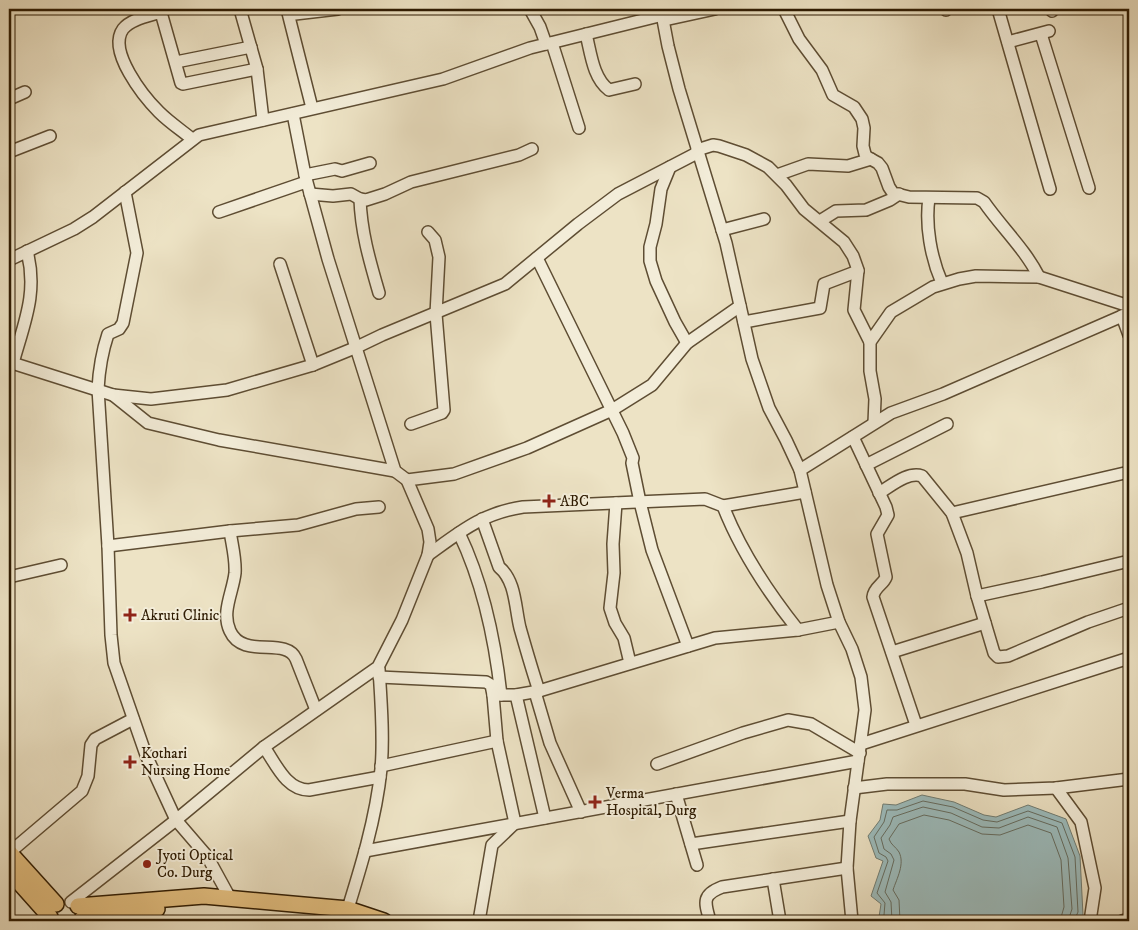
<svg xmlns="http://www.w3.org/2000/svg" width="1138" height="930" viewBox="0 0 1138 930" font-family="'IM FELL DW Pica',serif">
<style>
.water{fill:#9cbcbd;stroke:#707c72}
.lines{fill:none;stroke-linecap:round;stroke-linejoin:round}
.shore{stroke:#656c60;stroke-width:1}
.minor-casing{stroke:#5e4d33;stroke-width:14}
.major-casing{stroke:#2e1b02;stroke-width:18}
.minor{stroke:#f3edd9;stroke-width:11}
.major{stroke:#e6c282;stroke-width:15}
.poi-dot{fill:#8f2418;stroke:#f3edd9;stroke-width:2}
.labels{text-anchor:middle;stroke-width:4;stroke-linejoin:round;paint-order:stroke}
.poi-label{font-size:15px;fill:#2e1b02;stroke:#f3edd9;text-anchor:start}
</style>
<rect width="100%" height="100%" fill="#ede3c5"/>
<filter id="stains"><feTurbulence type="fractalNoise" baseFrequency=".004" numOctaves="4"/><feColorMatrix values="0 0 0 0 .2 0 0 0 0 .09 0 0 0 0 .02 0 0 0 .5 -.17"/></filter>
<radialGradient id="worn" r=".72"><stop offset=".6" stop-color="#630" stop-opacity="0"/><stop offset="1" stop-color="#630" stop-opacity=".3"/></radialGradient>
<polygon class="water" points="922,795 954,802 984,815 996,817 1028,805 1066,819 1080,856 1083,915 1077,921 883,921 879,917 881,904 871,896 883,861 876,858 868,836 880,820 883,804 896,805"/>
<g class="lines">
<g class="shore">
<polyline points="886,921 884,915 885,903 877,893 888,861 886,857 879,853 874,837 884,822 887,810 897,810 923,801 953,807 983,820 997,822 1028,811 1062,823 1075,857 1078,912 1074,921"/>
<polyline points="892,921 891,902 885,892 894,860 891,854 884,849 881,838 890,825 893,817 923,807 951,813 982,827 999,828 1028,817 1057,827 1068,858 1072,909 1068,921"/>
<path d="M900 921 899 900 893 890C897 878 905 864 899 852 896 847 891 845 889 839L899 824 924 815 949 820 982 834 1000 835 1028 825 1051 833 1061 860 1064 907 1060 921"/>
</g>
<g class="minor-casing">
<g id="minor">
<polyline points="160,9 181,83 183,84 257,69"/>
<polyline points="240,9 257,69 263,120"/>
<polyline points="287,9 312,108"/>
<polyline points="530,9 540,27 546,44"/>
<polyline points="661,9 668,46 679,89 726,243 752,359 769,408 786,440 800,470 827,585 839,622 852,649 861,677 865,710 850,821 847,868 852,921"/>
<path d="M784 9 799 39 822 70 833 95 854 107 862 119 864 128 863 146 865 154 867 157 878 163 882 168 889 187 893 193 909 197 977 198 984 202C1002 228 1025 249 1039 277"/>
<polyline points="945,9 946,10"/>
<polyline points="998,9 1050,189"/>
<polyline points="1051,9 1052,11"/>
<polyline points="288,10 295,14 338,9"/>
<path d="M161 12C149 16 131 19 123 29 107 51 144 97 159 112 169 122 181 130 192 139"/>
<path d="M586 34C591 54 593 78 609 90L635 84"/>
<polyline points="1041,34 1089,188"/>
<polyline points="1008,42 1049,31"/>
<polyline points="552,43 579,128"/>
<polyline points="176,62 251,47"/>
<polyline points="9,99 25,92"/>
<polyline points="697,150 713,145 719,146 746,155 768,167 786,185 804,209 844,242 853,256 858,270 854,310 870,342"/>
<polyline points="9,152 50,136"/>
<polyline points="670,167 661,189 656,224 650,247 650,261 656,281 675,322 687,343"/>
<polyline points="305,175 335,169 342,171 370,163"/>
<polyline points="777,175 808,164 848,166 871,159"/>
<path d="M125 192 137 253 123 323 119 329 108 334C102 352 99 370 98 389L108 546 111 635 114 663 146 755 176 820 207 856 230 898"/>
<polyline points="310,194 333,196 351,194 360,199 366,200 385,194 411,182 519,155 532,149"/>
<path d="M929 198C925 225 931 258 942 283"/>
<path d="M360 199C361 232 370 262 379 293"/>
<polyline points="219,212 306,182"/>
<polyline points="820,221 836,211 866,210 890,200 899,194"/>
<polyline points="722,230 764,219"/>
<polyline points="537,258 623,433 633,458 632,463 640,502 652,550 688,646"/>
<polyline points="9,260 74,229 93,217 199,135 443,79 530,48 663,15 669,19 715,9"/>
<polyline points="280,264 313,365"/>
<polyline points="1122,316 1129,335"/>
<polyline points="744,322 820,308 824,284 858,271"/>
<polyline points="9,362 113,395 148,423 219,440 395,471"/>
<path d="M13 363C24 323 38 293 27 251"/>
<polyline points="113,395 151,399 227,390 313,365 357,347 382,335 505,284 578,224 618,194 697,153"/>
<polyline points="874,423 875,399 870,371 870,342 891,312 933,287 959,279 976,276 1039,277 1129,306"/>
<polyline points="411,424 442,413 444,410 436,314 439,257 435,240 428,232"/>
<path d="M853 437 886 507 888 515 877 534 886 577C883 585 874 587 873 597L916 725"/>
<polyline points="866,465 947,424"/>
<polyline points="800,470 891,413 943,394 1129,313"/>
<polyline points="407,480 454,474 527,448 612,410 652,385 687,343 740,306"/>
<path d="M879 493C891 486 908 471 922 476L952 513 967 553 977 596 994 653 998 657 1008 656 1088 622 1129 608"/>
<polyline points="616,503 613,544 614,573 610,608 615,623 624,638 630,663"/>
<polyline points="723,506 805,492"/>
<polyline points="952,513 1129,472"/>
<path d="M482 519 499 567C516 581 515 608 520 628 526 649 532 670 539 691"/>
<path d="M230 531C232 545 236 559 235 573 233 592 221 612 230 631 243 660 286 636 296 659L316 710"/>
<path d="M459 533C483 583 495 640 501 695"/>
<polyline points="108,546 230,531 298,525 356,509 379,507"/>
<path d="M428 555C460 532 482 513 523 507L705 499 723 506C741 552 767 591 798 630"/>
<polyline points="9,577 61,565"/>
<polyline points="977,596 1042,582 1129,561"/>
<polyline points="892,652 985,623"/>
<polyline points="379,677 486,682 491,685 493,695 516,695 539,691 715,638 798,630 839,622"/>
<polyline points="535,692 550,743 581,812"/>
<polyline points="516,695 545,818"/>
<polyline points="861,744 1129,658"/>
<path d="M264 747C276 764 286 790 309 790L380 777"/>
<polyline points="657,764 743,733 788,720 811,724 860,753"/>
<polyline points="381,766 497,741"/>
<polyline points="854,788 887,784 965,784 1004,790 1056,788 1129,779"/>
<polyline points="1056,788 1081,822 1095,888 1090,921"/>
<polyline points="676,794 697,865"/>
<polyline points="691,844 850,821"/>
<polyline points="365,851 858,761"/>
<polyline points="9,853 82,791 88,776 91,745 95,739 133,719"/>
<polyline points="773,879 780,921"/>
<polyline points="71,902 176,820 264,747 378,667 402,620 428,555 430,542 428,529 407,480 395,471 328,259 305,175 293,114"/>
<path d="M345 918C360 870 376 819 381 769 384 738 381 700 379 669"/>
<polyline points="479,921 492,845 515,823 497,741 493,695"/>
<path d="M710 921C705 903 701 895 722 887L847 868"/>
<polyline points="1122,921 1129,919"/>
</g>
</g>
<g class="major-casing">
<g id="major">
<polyline points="9,852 56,904"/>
<polyline points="9,871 50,917"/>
<polyline points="78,906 204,896 348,909 384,921"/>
<polyline points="82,919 157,909"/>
</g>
</g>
<use href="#minor" class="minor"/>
<use href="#major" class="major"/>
</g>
<g class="poi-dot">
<path d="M546.5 493.5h5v5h5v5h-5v5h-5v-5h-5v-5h5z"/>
<path d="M127.5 607.5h5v5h5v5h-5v5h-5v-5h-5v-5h5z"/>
<path d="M127.5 754.5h5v5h5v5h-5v5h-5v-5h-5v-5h5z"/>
<path d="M592.5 794.5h5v5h5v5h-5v5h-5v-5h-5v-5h5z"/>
<circle cx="147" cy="864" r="5"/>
</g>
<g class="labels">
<g class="poi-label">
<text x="560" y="506">ABC</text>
<text x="141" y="620">Akruti Clinic</text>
<text x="141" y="758">Kothari<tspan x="141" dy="17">Nursing Home</tspan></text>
<text x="606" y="798">Verma<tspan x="606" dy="17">Hospital, Durg</tspan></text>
<text x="157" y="860">Jyoti Optical<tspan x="157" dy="17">Co. Durg</tspan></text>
</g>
</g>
<rect width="1138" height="930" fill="none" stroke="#ede3c5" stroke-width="30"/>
<rect x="10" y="10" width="1118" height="910" fill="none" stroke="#2e1b02" stroke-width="2.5"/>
<rect x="15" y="15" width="1108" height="900" fill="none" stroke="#2e1b02"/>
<rect width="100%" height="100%" filter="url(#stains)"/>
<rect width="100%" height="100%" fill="url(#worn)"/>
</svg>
